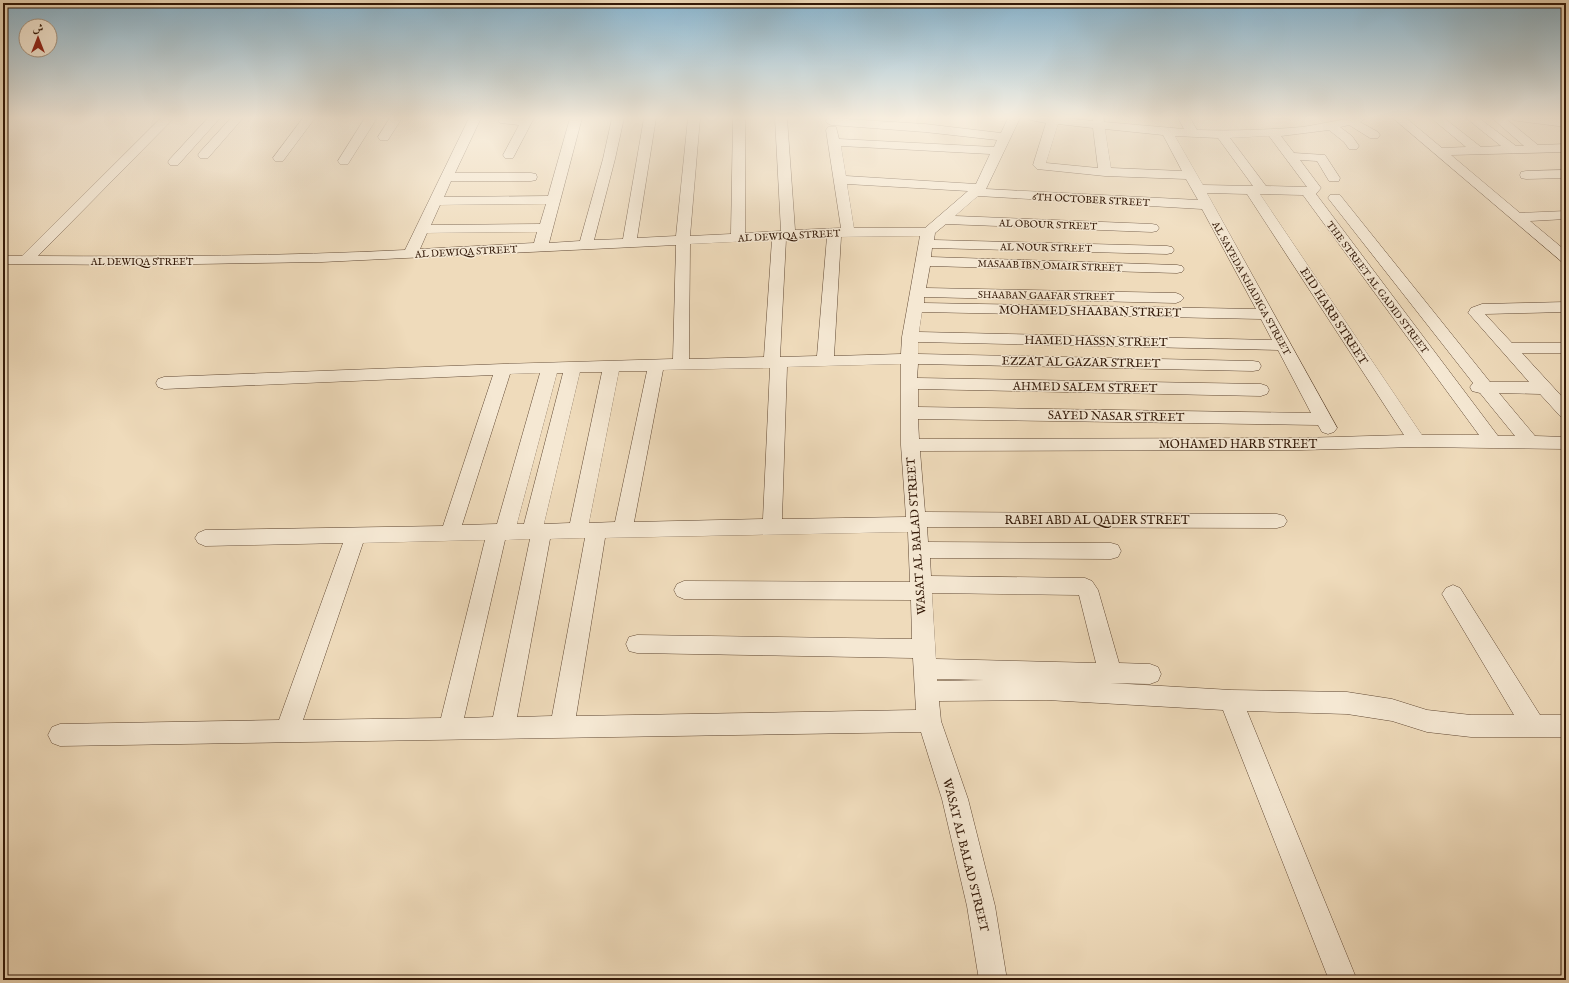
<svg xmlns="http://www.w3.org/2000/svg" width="1569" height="983" viewBox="0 0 1569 983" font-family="'IM FELL English',Amiri,serif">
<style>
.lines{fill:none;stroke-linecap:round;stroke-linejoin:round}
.minor-casing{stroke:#614934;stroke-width:1}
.minor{fill:#f5e8d3;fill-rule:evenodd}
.labels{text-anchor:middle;stroke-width:3;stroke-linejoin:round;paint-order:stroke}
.far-street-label{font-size:10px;fill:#321807;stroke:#f5e8d3}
.street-label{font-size:12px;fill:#321807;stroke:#f5e8d3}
</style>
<rect width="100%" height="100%" fill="#efdbbb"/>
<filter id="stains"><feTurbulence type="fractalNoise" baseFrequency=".005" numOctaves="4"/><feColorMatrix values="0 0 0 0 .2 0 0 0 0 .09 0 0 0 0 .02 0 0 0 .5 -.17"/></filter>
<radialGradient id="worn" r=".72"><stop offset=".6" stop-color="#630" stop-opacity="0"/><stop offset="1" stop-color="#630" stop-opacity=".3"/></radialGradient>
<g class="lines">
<g class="minor-casing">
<g id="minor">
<path d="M161 118H174L38 256C160 257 283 256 405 250L469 118H481L455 173H531L536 174 537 177 536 180 531 181H451L444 197 548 196 570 118H582L549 243 580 241 603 159 612 118H624L615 159 594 240 623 239 644 118H656L637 238 676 236 688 118H700L690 236 731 234 733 118H745V233L781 231 775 118H787L795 230 841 228 826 130 828 127H836L839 139 994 147 997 140 925 132 831 125 827 123 825 121 829 118 925 124 1001 133 1008 118H1020L986 189 1198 200 1186 179 1105 176 1037 169 1033 165 1046 123 1030 120 1028 118H1065L1093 121 1092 118H1104V122L1184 129 1178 118H1190L1197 130C1232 131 1267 130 1302 127 1323 124 1344 118 1366 118L1360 122 1378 132 1380 135 1378 138H1370L1349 125 1340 127 1352 136 1359 146 1357 149H1349L1344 142 1329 130 1281 136 1294 153 1325 155 1340 178 1339 181H1329L1317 161 1300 160 1321 188 1316 194 1498 436H1515L1480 393 1472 391 1470 387 1473 383 1328 198 1330 195H1340L1490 382H1529L1471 316 1468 313 1471 308 1482 304 1566 302V312L1485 314 1512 343H1566V353H1522L1566 401V418L1560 416 1540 394 1499 393 1535 436 1566 437V449L1417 447 1301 450 920 451 925 512 1277 514 1284 516 1287 521 1284 526 1277 528 927 527 928 542 1111 543 1118 545 1121 551 1118 557 1111 559 930 558 931 576 1085 578 1092 581 1098 590 1119 663 1150 664 1158 667 1161 674 1158 681 1150 684 1110 683 1231 690 1347 692 1392 699 1427 710 1471 715H1514L1442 594 1446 588 1453 585 1460 588 1540 715H1566V737H1471L1427 732 1392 721 1347 714 1247 711 1357 980H1329L1223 710 1047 700 939 701 941 721 968 799 995 906 1007 980H979L967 906 942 799 921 732 60 746 52 743 48 735 52 727 60 724 279 720 343 543 205 546 198 543 195 538 198 533 205 530 443 526 493 375 164 389 158 387 156 383 158 379 164 377 503 364 673 359 676 245 322 262 135 265 3 264V256H22ZM1058 124 1093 128 1098 168 1046 163ZM1105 129 1163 135 1182 171 1111 168ZM1175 136 1218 138 1253 186 1203 185ZM1269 136 1307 187 1266 186 1230 138ZM841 146 990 154 976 184 846 176ZM847 184 968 191 925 228H854ZM1207 193 1247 194 1404 435 1301 438 919 439 918 419 1318 425 1322 432 1328 434 1334 432 1337 428ZM1260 194 1303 195 1479 435H1422ZM978 196 1202 209 1256 309 924 303V297L1176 303 1181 301 1184 298 1181 295 1176 293 926 288 930 266 1177 273 1182 272 1184 269 1182 266 1177 265 931 257 932 248 1167 254 1172 253 1174 250 1172 247 1167 246 934 240 935 233 946 224 1152 232 1157 231 1159 228 1157 225 1152 224 955 216ZM546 204 540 224 431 225 440 205ZM537 232 534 243 420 249 427 233ZM920 236 902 337 901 354 834 356 841 237ZM827 237 817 356 780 357 786 239ZM772 240 764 357 689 359 690 244ZM922 312 1261 319 1272 340 919 332ZM918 342 1278 350 1311 413 918 407V389L1261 396 1267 394 1269 390 1267 386 1261 384 917 378 918 364 1253 371 1259 370 1261 366 1259 362 1253 361 918 354ZM901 364V445L906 517 782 519 787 367ZM770 368 763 519 634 522 663 370ZM619 371H647L615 522 589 523ZM580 372H602L570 523 544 524ZM540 373 497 524 462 525 510 374ZM557 373H563L524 524H517ZM908 532 910 582 684 581 677 584 674 590 677 596 684 599 911 600 912 639 637 635 629 637 626 644 629 651 637 653 913 658 916 710 576 716 605 538ZM585 538 552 716 517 717 550 539ZM530 539 493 717 464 718 505 540ZM485 540 441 718 303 720 363 543ZM932 593 1079 595 1096 663 936 659ZM937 679 984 680 937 681Z"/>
<polygon points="208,118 220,118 178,165 170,165 168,162 170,159"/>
<polygon points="231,118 243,118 208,158 200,158 198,155 200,152"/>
<polygon points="303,118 315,118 283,161 275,161 273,158"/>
<polygon points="365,118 377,118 348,164 340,164 338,161"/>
<polygon points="390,118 402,118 388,140 380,140 378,137"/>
<polygon points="534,118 513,158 505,158 503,155 519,125 500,123 498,121 500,119"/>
<polygon points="1393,118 1406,118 1442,148 1466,147 1431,118 1444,118 1481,147 1501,146 1466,118 1479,118 1516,146 1524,146 1492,118 1505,118 1538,145 1566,144 1566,152 1451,155 1520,213 1566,211 1566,219 1530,221 1566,251 1566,262 1561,261"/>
<polygon points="1512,118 1566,119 1566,127 1518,121 1514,120"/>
<polygon points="1566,170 1566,178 1526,179 1521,178 1520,175 1521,172 1526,171"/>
</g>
</g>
<use href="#minor" class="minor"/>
</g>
<linearGradient id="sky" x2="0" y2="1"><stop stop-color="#89b7d2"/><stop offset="0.46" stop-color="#f8efe0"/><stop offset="1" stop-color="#f8efe0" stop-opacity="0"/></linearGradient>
<rect width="1569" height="256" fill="url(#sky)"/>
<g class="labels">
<g class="far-street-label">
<text transform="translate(1091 199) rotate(3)" y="4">6TH OCTOBER STREET</text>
<text transform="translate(1048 224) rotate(2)" y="4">AL OBOUR STREET</text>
<text transform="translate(789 235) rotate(-3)" y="4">AL DEWIQA STREET</text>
<text transform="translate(1046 247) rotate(1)" y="4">AL NOUR STREET</text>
<text transform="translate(466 251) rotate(-3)" y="4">AL DEWIQA STREET</text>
<text x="142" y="265">AL DEWIQA STREET</text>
<text transform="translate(1050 265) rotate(2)" y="4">MASAAB IBN OMAIR STREET</text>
<text transform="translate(1378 287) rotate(53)" y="4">THE STREET AL GADID STREET</text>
<text transform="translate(1252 288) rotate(61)" y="4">AL SAYEDA KHADIGA STREET</text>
<text transform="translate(1046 295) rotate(1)" y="4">SHAABAN GAAFAR STREET</text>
</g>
<g class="street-label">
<text transform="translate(1090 311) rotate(1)" y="4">MOHAMED SHAABAN STREET</text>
<text transform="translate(1334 316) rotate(57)" y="4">EID HARB STREET</text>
<text transform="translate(1096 341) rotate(1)" y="4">HAMED HASSN STREET</text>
<text transform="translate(1081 362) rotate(1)" y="4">EZZAT AL GAZAR STREET</text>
<text transform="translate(1085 387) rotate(1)" y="4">AHMED SALEM STREET</text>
<text transform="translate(1116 416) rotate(1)" y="4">SAYED NASAR STREET</text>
<text x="1238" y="448">MOHAMED HARB STREET</text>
<text x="1097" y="524">RABEI ABD AL QADER STREET</text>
<text transform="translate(916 536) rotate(-94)" y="4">WASAT AL BALAD STREET</text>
<text transform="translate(966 855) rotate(76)" y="4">WASAT AL BALAD STREET</text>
</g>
</g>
<rect width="1569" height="983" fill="none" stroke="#efdbbb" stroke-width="16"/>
<rect x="4" y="4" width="1561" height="975" fill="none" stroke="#321807" stroke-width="2"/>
<rect x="8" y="8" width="1553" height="967" fill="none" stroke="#321807"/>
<g transform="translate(38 38)"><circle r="19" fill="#f5e8d3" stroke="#a79581"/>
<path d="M0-3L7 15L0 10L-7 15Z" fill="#8f2418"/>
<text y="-6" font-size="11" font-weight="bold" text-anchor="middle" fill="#321807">ش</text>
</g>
<rect width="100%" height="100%" filter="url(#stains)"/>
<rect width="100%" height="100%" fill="url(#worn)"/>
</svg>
